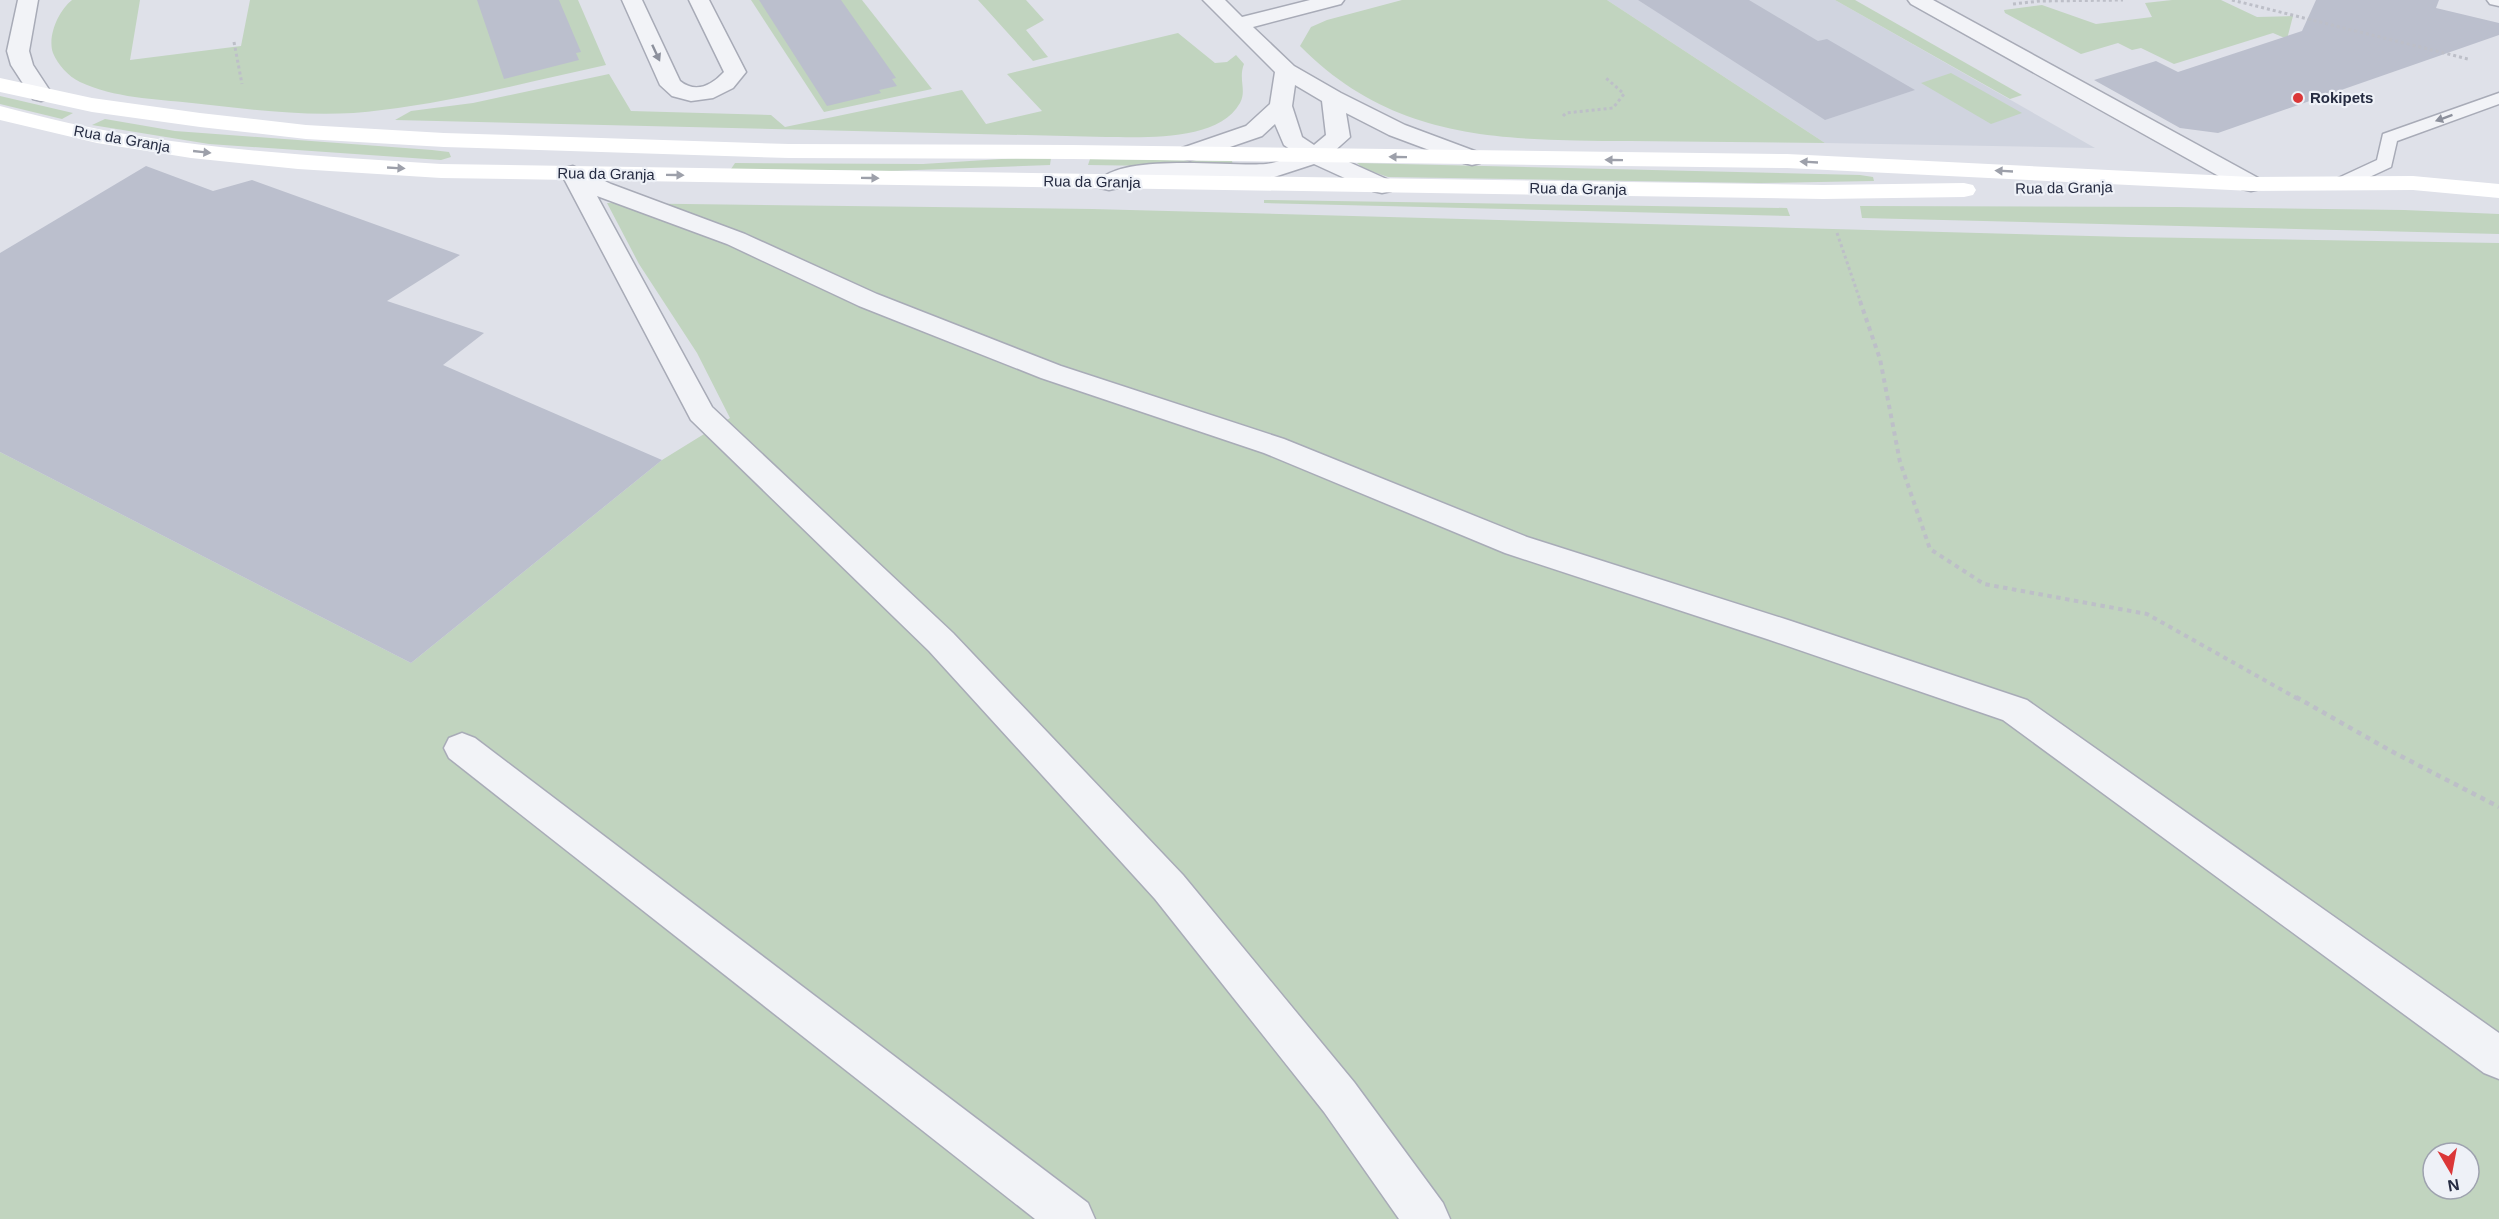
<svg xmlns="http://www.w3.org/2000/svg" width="2499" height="1219" viewBox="0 0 2499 1219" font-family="Arial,sans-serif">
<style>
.built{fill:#d0d4df}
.green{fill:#c1d4bf;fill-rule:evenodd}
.building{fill:#bbbfcd}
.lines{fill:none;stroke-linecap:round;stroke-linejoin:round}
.lane-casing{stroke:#a8abb7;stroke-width:3}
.street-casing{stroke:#a8abb7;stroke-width:3}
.path-far2{stroke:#bdbfc8;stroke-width:3;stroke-dasharray:3 3;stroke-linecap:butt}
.path-far1{stroke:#bdbfc8;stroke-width:4;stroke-dasharray:4.5 4.5;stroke-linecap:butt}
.path{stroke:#bdbfc8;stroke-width:4.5;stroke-dasharray:5 5;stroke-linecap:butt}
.lane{fill:#f2f3f7;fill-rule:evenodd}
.street{fill:#f2f3f7;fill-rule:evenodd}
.secondary{fill:#fff;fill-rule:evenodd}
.oneway{fill:#8c909c}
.oneway2{fill:#9da0aa}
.poi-dot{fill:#db3738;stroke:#eef1f7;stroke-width:2}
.labels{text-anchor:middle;stroke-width:4.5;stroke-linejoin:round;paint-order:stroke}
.far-poi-label{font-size:15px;font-weight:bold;fill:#262c42;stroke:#eef1f7;text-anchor:start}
.far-street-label{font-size:15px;fill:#262c42;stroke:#eef1f7}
</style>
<rect width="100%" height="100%" fill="#dfe1e9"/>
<polygon class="built" points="1607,0 1835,0 2095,148 1825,143"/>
<g class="green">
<path d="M72 0H140L130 60 241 46 250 0H578L606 65C532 81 457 101 382 110 319 119 255 110 192 103 155 99 114 98 80 82 68 76 58 65 53 53 47 36 59 10 72 0Z"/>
<polygon points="751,0 862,0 932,89 824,112"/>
<polygon points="978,0 1026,0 1044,20 1026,30 1048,57 1033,61"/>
<path d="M1402 0H1607L1825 143C1760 142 1695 142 1630 141 1503 140 1395 142 1300 46L1311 27 1327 20Z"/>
<polygon points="1835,0 1855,0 2022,95 2010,99"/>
<polygon points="2172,0 2221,0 2257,17 2293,16 2287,39 2273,33 2174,64 2141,48 2132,50 2118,43 2081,54 2005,13 2004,10 2042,5 2096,24 2152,17 2145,3"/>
<path d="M1178 33 1215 63 1227 62 1236 55 1244 64C1238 79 1247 90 1240 103 1218 142 1144 137 1106 137L395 120 411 111 473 103 609 74 631 111 771 115 785 127 962 90 986 124 1042 111 1007 74Z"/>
<polygon points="1951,73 2022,113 1991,124 1921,83"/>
<polygon points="0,96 73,113 62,119 0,104"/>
<polygon points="105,119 175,131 432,150 449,152 451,157 441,160 209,144 92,125"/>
<polygon points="1017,158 1051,158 1050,165 889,171 731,169 735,163 923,164"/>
<polygon points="1090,159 1232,161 1233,165 1224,167 1088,165"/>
<polygon points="1357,163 1860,175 1873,177 1874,181 1759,183 1388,177 1364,169"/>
<polygon points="1264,200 1787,208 1790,216 1264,203"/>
<path d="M607 203 1092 209 2128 237 2499 243V1219H0V452L411 663 662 460 730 418 697 353 639 264ZM2433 1153H2469V1189H2433Z"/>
<polygon points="1860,206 2177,207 2404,210 2499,214 2499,234 1862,218"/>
</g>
<g class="building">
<polygon points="477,0 559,0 581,52 576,53 579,60 504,79"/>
<polygon points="759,0 841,0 896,78 892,79 897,86 879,90 881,93 827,106"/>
<polygon points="1638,0 1749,0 1818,41 1827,39 1915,90 1825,120"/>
<polygon points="2316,0 2439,0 2436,8 2499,23 2499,35 2218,133 2180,128 2094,80 2156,61 2178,72 2302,31"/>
<polygon points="146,166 213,191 252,180 460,255 387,301 484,333 443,365 662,460 411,663 0,452 0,253"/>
</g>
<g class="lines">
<g class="lane-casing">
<polygon id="lane" points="2499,93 2499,104 2397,141 2391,167 2348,187 2336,187 2333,183 2336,179 2377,160 2383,134"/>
</g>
<g class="street-casing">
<g id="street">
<polygon points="18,0 38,0 29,51 33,65 52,94 49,99 41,101 33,99 11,65 7,51"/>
<path d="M622 0H642L680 81C696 94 712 85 724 72L689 0H709L746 72 733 88 713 98 691 101 672 96 660 85Z"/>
<path d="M1203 0H1225L1242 17 1310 0H1344L1341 4 1253 27 1294 66 1341 93 1405 125 1480 153 1484 158 1480 163 1472 165 1464 163 1389 135 1346 113 1350 137 1331 154 1391 181 1394 186 1391 191 1382 193 1373 191 1314 164 1271 178H1140L1118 188 1109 190 1100 188 1097 183C1119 152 1229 167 1266 164 1277 163 1287 158 1297 154L1284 145 1275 124 1262 136 1198 158 1190 160 1182 158 1178 153 1182 148 1246 126 1270 104 1275 72ZM1295 85 1322 101 1326 135 1314 145 1302 137 1292 106Z"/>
<polygon points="1908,0 1933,0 2260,179 2263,184 2260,189 2251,191 2242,189 1911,4"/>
<polygon points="2487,0 2499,0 2499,6 2490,4"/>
<polygon points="573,166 611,184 745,234 877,294 1061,366 1284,439 1527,537 1791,621 2027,700 2499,1033 2499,1079 2484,1073 2003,720 1767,639 1505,553 1264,453 1041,378 859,306 727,244 597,196 712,407 953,633 1183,875 1354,1082 1443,1203 1450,1219 1399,1219 1324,1112 1155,899 929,651 691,420 561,173 565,168"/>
<polygon points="462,733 475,738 1088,1203 1095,1219 1035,1219 449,758 444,748 449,738"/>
</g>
</g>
<g class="path-far2">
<polyline points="2232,0 2468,59"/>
<polyline points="2013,4 2040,1 2123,0"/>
<polyline points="234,42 242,84"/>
<polyline points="1563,116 1566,113 1613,108 1624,94 1606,78"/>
<polyline points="1837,233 1861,303"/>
</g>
<polyline class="path-far1" points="1860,301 1880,359 1900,462 1930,549 1984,584 2147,614 2298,699"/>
<polyline class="path" points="2296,697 2391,751 2499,807"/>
<use href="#lane" class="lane"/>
<use href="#street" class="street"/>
<g class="secondary">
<polygon points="0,78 92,98 200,113 306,125 444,133 789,144 1072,145 1787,154 2251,177 2413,176 2499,184 2499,198 2413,190 2251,191 1787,168 1072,159 789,158 444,147 306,139 200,127 92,112 0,92"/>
<path d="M0 106C46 118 91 129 138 136 238 152 340 158 441 164L1823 185 1964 183 1973 185 1976 190 1973 195 1964 197 1823 199 441 178 298 169 191 158 97 143 0 120Z"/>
</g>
</g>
<defs><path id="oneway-solid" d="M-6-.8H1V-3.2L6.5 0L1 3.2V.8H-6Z" transform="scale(1.5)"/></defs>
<g class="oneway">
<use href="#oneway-solid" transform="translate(656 53) rotate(65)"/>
<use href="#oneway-solid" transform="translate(2444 118) rotate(160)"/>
</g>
<g class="oneway2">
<use href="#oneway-solid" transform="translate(202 152) rotate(6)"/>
<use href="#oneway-solid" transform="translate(1398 157) rotate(-179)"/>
<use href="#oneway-solid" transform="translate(1614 160) rotate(-179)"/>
<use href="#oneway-solid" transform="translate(1809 162) rotate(-177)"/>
<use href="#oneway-solid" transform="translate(396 168) rotate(3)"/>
<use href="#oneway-solid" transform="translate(2004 171) rotate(-177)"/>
<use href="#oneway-solid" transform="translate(675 175) rotate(1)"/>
<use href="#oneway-solid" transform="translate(870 178) rotate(1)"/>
</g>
<circle class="poi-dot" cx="2298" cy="98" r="6"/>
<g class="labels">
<g class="far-poi-label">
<text x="2310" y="103">Rokipets</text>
</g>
<g class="far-street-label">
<text transform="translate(122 139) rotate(10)" y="5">Rua da Granja</text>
<text transform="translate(606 174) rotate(1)" y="5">Rua da Granja</text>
<text transform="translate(1092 182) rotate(1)" y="5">Rua da Granja</text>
<text transform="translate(2064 188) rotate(-1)" y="5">Rua da Granja</text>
<text transform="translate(1578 189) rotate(1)" y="5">Rua da Granja</text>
</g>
</g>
<g transform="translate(2451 1171) rotate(170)"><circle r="28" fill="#eef1f7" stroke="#9ea2af" stroke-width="1.5"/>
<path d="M0-4.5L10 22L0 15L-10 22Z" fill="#db3738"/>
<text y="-9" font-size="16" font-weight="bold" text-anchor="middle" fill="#262c42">N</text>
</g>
</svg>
